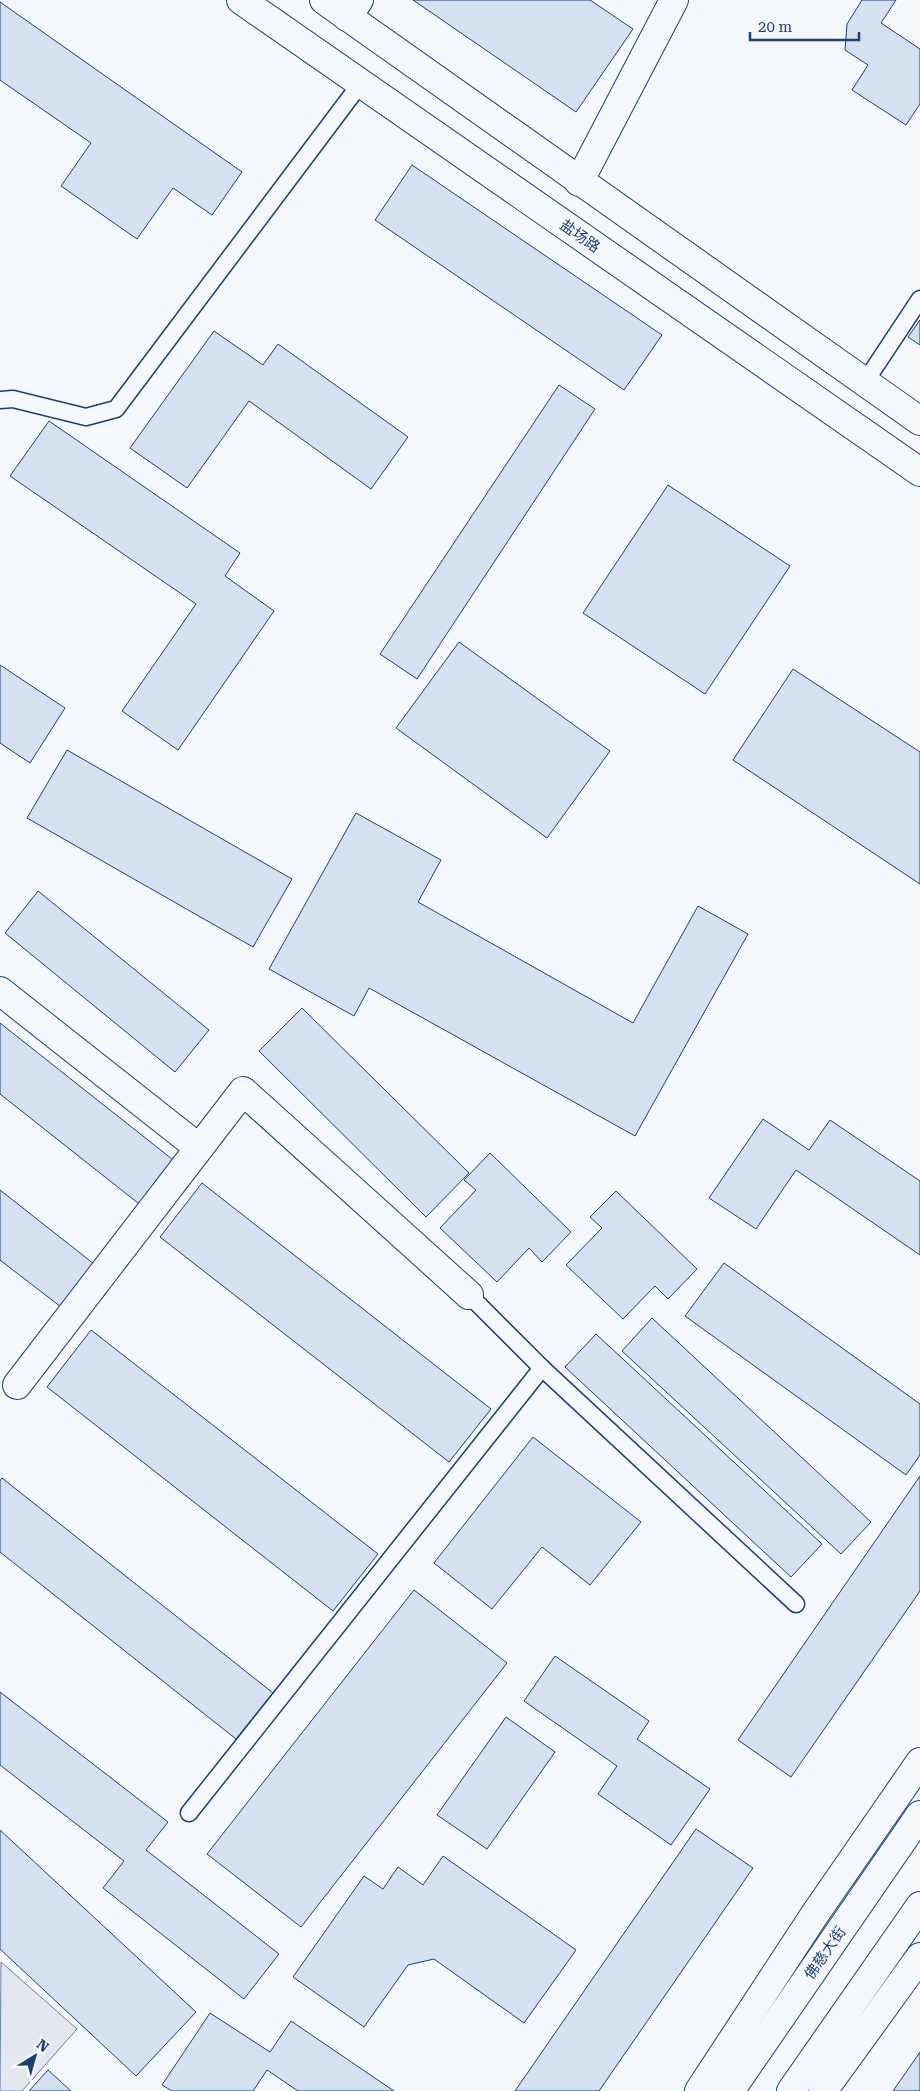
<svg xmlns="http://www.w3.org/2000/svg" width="920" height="2091" viewBox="0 0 920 2091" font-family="'Roboto Serif','Noto Sans SC',serif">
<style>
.parking{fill:#e3e8f0;stroke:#687fa3}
.building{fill:#d5e0f0;stroke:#1d3f73}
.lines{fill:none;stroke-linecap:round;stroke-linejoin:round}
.service-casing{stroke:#1d3f73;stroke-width:19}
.minor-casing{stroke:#1d3f73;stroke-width:30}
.secondary-casing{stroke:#1d3f73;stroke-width:30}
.primary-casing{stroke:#1d3f73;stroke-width:30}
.service{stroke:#f4f7fb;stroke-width:16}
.minor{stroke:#f4f7fb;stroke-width:28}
.secondary{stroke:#f4f7fb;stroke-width:28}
.primary{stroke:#f4f7fb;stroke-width:28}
.labels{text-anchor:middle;stroke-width:4;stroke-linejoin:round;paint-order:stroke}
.street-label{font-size:15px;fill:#1d3f73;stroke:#f4f7fb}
</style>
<rect width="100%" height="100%" fill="#f4f7fb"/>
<polygon class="parking" points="1,1962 77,2029 22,2091 0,2091"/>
<g class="building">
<polygon points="413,0 590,0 633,29 576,112"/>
<polygon points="862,0 896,0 881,23 920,49 920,104 906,125 852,90 868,65 845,50 847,24"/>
<polygon points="0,2 242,172 212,215 173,188 137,239 61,186 91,143 0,80"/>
<polygon points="412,165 662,335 624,390 375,220"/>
<polygon points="920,320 920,345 908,337"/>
<polygon points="214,331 263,365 278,344 408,437 371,489 249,401 187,488 130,448"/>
<polygon points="559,385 595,409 417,679 380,654"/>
<polygon points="49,421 240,553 225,576 274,611 178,750 122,711 196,604 10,476"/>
<polygon points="668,485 790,566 705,694 583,613"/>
<polygon points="459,642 610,751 547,838 396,728"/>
<polygon points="0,665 65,708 30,763 0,743"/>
<polygon points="793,669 920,752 920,884 733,760"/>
<polygon points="67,750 292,879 253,947 27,818"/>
<polygon points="356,813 441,860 418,902 633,1023 698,906 748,934 635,1136 369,988 354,1016 269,969"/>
<polygon points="38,891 209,1030 175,1072 5,933"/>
<polygon points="302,1008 469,1173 426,1217 259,1051"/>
<polygon points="0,1023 177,1163 143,1207 0,1094"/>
<polygon points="763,1119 809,1150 830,1120 920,1181 920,1255 796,1170 756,1229 709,1198"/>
<polygon points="490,1153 571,1232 542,1262 529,1248 497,1282 440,1228 476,1190 464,1180"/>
<polygon points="202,1183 491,1409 449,1462 160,1237"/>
<polygon points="0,1190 94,1264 61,1307 0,1260"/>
<polygon points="616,1191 697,1269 668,1299 655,1286 623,1319 566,1265 602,1228 590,1217"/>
<polygon points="724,1263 920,1404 920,1455 906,1475 685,1316"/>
<polygon points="652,1318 871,1522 841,1554 622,1351"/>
<polygon points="91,1330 378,1554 333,1611 47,1387"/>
<polygon points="596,1334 822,1544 791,1577 565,1367"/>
<polygon points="533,1437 641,1522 590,1585 542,1547 492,1609 434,1563"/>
<polygon points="920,1476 920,1591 791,1777 738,1740"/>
<polygon points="2,1478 273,1693 236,1739 0,1552 0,1481"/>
<polygon points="414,1590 507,1663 301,1927 207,1854"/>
<polygon points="555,1656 649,1721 637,1739 710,1789 671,1845 598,1794 617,1766 524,1701"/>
<polygon points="0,1692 168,1822 146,1850 279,1954 244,1999 103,1888 124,1861 0,1765"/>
<polygon points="506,1717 555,1752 487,1849 437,1815"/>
<polygon points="696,1829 753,1868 599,2091 515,2091"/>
<polygon points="0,1830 196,2012 136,2076 0,1949"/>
<polygon points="443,1856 576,1950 524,2023 434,1959 408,1965 364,2027 293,1977 364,1876 383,1889 398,1867 423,1885"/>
<polygon points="210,2013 270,2052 291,2021 394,2091 298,2091 267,2070 253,2091 172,2091 162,2085"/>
<polygon points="920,2052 920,2091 893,2091"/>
<polygon points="48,2070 71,2091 29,2091"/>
</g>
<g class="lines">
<g class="service-casing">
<g id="service">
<polyline points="865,382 920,299"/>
<polyline points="0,400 13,399 86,417 116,409 361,83"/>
<polyline points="469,1295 542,1368"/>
<polyline points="189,1813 542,1368 796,1604"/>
</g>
</g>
<g class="minor-casing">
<g id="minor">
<polyline points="347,17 359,0"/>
<polyline points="579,182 674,0"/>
<polyline points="0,991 199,1148"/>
<polyline points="17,1385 243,1091 469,1295"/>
</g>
</g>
<g class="secondary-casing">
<g id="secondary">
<polyline points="241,0 920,472"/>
<polyline points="324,0 920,421"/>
</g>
</g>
<g class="primary-casing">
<g id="primary">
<polyline points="699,2091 815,1914 920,1762"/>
<polyline points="730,2091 920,1815"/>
<polyline points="791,2091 920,1906"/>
<polyline points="823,2091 920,1957"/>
</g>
</g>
<use href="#service" class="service"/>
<use href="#minor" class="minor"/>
<use href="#secondary" class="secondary"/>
<use href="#primary" class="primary"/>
</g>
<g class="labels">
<g class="street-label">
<text transform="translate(580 236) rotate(35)" y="5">盐场路</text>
<text transform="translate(825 1953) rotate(-55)" y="5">佛慈大街</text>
</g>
</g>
<g transform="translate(35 2056) rotate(37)" stroke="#f4f7fb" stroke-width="4" paint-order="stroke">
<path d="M0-4L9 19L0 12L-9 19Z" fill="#1d3f73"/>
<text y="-8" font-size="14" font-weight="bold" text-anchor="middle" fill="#1d3f73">N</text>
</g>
<path d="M750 32v8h109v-8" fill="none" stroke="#1d3f73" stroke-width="2.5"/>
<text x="758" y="32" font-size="15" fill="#1d3f73" stroke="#f4f7fb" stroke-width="4" paint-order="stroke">20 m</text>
</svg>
